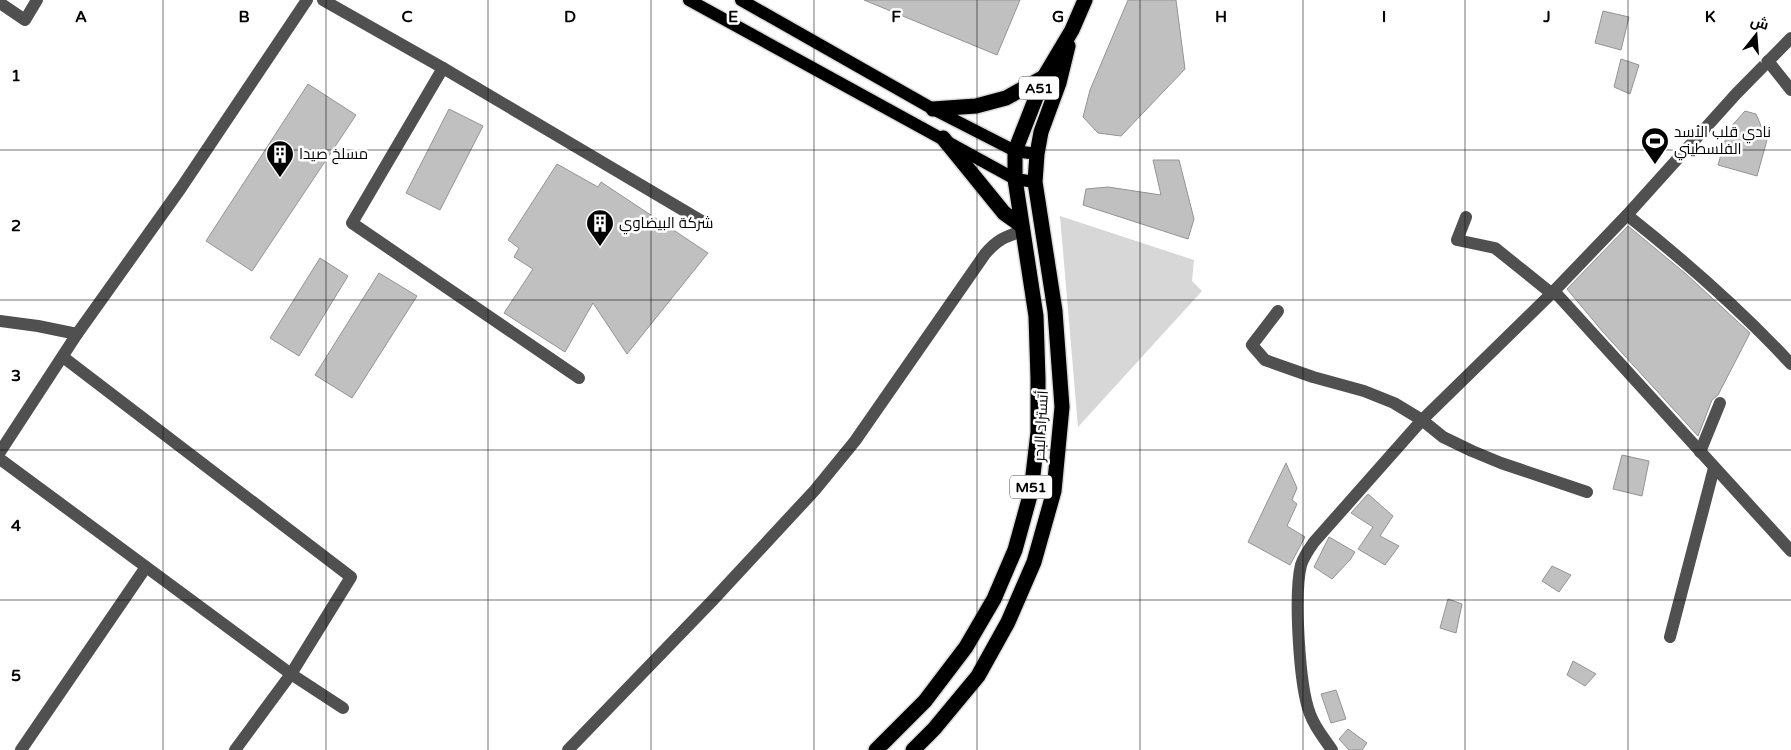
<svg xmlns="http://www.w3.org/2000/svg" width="1791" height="750" viewBox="0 0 1791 750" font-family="'Varela Round',Cairo,sans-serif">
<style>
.green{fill:#d7d7d7}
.building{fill:#c0c0c0;stroke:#949494}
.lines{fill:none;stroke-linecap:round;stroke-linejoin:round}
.major-casing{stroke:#dbdbdb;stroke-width:15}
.highway-casing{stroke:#dbdbdb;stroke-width:18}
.minor{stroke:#505050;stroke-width:12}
.major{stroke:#000;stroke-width:12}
.highway{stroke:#000;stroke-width:15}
.grid{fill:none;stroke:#000;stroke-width:1;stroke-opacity:0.55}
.labels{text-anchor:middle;stroke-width:5;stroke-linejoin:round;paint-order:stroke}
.shield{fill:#fff;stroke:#4c4c4c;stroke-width:1}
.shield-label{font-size:14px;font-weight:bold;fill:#000}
.poi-label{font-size:15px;fill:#000;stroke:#fff;text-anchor:start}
.street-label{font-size:15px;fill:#000;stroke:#fff}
.grid-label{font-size:16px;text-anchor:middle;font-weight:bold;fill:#000;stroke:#fff;stroke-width:5;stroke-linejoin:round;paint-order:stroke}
</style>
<rect width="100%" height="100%" fill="#fff"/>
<polygon class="green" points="1060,216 1194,260 1192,281 1202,291 1078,427"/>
<g class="building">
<polygon points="864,0 1020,0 997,55"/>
<polygon points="1128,0 1176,0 1185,69 1121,136 1098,133 1083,117 1090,90"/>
<polygon points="1603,11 1629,17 1621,50 1595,43"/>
<polygon points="1621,59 1639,65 1630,94 1614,87"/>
<polygon points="308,84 356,115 252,271 206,241"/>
<polygon points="449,109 483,126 440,210 406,193"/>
<polygon points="1745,111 1756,114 1767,140 1757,176 1718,165 1728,130"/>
<polygon points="1153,160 1179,160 1194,219 1188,239 1083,205 1086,189 1108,187 1161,195"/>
<polygon points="557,164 598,187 601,182 708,253 627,354 593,303 565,352 504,313 533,269 514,257 519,248 508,240"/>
<polygon points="1628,226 1686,274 1750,333 1718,395 1712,400 1698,436 1603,332 1567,289"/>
<polygon points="320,258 348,276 299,356 270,338"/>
<polygon points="379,273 417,296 352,398 315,375"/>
<polygon points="1622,455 1649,461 1642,496 1613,489"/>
<polygon points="1286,463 1297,488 1292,500 1297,504 1287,526 1305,537 1290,565 1248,542"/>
<polygon points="1368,494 1393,516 1380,536 1399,546 1385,565 1358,549 1373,527 1351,513"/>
<polygon points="1329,537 1355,552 1350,560 1332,579 1314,567"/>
<polygon points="1552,566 1571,575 1559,592 1542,581"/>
<polygon points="1448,599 1462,604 1456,633 1440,628"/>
<polygon points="1573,661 1596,674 1585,686 1567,675"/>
<polygon points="1336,690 1346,719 1331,723 1321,694"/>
<polygon points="1348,729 1367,743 1362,750 1349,750 1339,739"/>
</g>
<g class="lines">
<g class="major-casing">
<g id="major">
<polyline points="689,0 1015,179 1035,182"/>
<polyline points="741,0 933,109 1015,151 1037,154"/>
</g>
</g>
<g class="highway-casing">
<g id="highway">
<polyline points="933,109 976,106 1006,98 1044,77"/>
<polyline points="943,138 1004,213 1021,225"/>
<polyline points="876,750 925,701 966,647 994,599 1015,550 1031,492 1038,432 1038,379 1036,316 1015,179 1015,151 1044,77 1072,30 1085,0"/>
<polyline points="913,750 934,729 978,676 1008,622 1034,562 1054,491 1062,407 1055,311 1035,182 1037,154 1041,132 1059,83 1068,46"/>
</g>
</g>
<g class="minor">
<polyline points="323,0 443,68 705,223"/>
<polyline points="0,3 25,20 37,0"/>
<polyline points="1768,61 1791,90"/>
<polyline points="443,68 352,223 579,378"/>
<path d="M1627 215C1685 261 1740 309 1791 364"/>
<polyline points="1466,217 1457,240 1495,248 1551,293"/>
<polyline points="1554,291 1791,551"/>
<polyline points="1278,311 1252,345 1265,360 1313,377 1364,391 1394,403 1422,420 1443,437 1472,451 1501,463 1587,492"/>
<polyline points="0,321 38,326 77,334"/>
<polyline points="63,357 351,577 291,674 235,750"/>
<polyline points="0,452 77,334 181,188 307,0"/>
<polyline points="1700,452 1720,403"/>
<polyline points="0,459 291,674 343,708"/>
<polyline points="1670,637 1714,468"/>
<polyline points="21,750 146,567"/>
<path d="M568 750 712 601 815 490 855 441 985 254C997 240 1004 237 1022 231"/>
<path d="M1332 750C1324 738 1315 728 1310 714 1299 686 1294 594 1301 565 1304 556 1309 549 1314 542L1422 420 1554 291 1627 215 1736 94 1791 38"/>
</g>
<use href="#major" class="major"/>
<use href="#highway" class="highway"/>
</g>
<path class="grid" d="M163 0V750M326 0V750M488 0V750M651 0V750M814 0V750M977 0V750M1140 0V750M1303 0V750M1465 0V750M1628 0V750M0 150H1791M0 300H1791M0 450H1791M0 600H1791"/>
<defs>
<g id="stadium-pin" transform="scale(1.4375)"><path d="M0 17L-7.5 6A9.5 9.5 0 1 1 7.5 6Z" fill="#000" stroke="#fff"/><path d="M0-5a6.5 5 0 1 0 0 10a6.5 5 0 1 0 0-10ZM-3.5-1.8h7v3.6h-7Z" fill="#fff"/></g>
<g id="building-pin" transform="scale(1.4375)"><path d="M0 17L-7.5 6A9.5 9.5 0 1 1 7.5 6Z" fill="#000" stroke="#fff"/><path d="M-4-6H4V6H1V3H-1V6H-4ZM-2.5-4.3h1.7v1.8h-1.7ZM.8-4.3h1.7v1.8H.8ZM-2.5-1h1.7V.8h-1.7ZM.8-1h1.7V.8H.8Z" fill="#fff"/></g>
</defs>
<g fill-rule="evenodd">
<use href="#stadium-pin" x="1655" y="141"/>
<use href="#building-pin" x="280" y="154"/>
<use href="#building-pin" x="600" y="223"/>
</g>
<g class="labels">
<g class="shield">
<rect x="1019" y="76.5" width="40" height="23" rx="4"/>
<rect x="1010" y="475.5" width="42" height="23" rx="4"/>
</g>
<g class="shield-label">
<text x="1039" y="93">A51</text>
<text x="1031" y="492">M51</text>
</g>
<g class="poi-label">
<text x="1674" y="137">نادي قلب الأسد<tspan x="1674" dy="17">الفلسطيني</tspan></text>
<text x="299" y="159">مسلخ صيدا</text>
<text x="619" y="228">شركة البيضاوي</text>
</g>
<g class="street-label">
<text transform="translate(1041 426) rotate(-87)" y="5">أتستراد البحر</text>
</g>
</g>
<g class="grid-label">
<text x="81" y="22">A</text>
<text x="244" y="22">B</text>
<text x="407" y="22">C</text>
<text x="570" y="22">D</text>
<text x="733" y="22">E</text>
<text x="896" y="22">F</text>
<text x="1058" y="22">G</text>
<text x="1221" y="22">H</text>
<text x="1384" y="22">I</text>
<text x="1547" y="22">J</text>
<text x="1710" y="22">K</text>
<text x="16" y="81">1</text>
<text x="16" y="231">2</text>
<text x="16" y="381">3</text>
<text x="16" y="531">4</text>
<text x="16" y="681">5</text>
</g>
<g transform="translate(1756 35) rotate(17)" stroke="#ffffff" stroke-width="4" paint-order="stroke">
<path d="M0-4L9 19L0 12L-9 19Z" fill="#000000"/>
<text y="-8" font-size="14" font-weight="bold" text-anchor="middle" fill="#000000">ش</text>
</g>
</svg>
